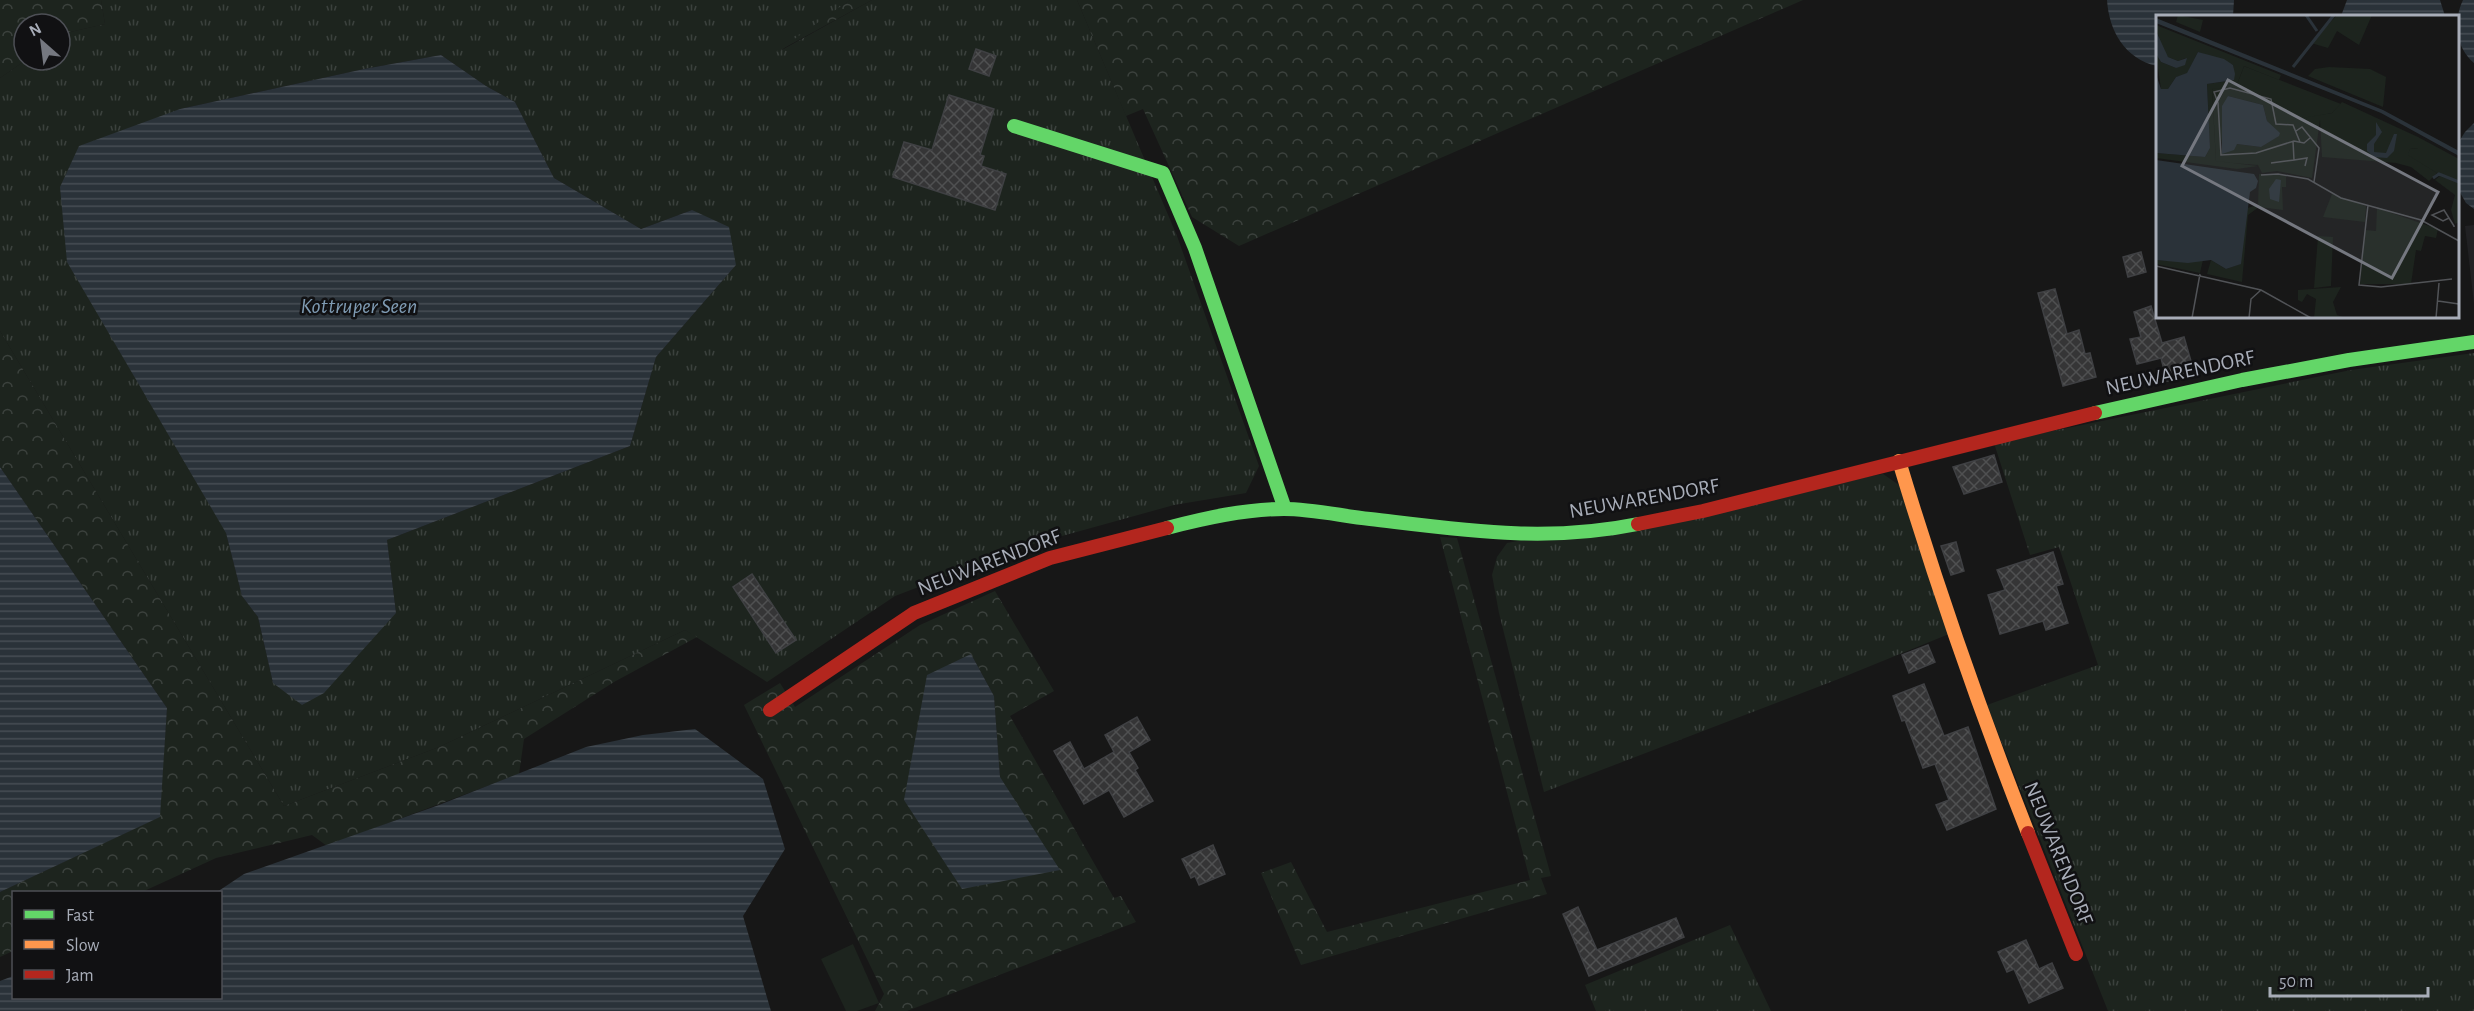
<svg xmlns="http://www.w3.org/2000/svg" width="2474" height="1011" viewBox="0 0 2474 1011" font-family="'Alegreya Sans',sans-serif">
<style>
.built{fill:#212123}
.grass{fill:url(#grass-tufts);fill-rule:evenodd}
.forest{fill:url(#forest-crowns);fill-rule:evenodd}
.garden{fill:#1d241e}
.water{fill:url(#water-rules)}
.building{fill:url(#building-cross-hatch);stroke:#3f4043;stroke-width:1.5}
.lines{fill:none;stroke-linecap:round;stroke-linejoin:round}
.fast{stroke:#63d668;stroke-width:14}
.slow{stroke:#ff974d;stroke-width:14}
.jam{stroke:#b3261e;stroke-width:14}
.labels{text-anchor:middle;stroke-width:5;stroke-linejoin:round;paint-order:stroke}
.street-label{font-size:21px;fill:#a8adb8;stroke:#111113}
.water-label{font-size:22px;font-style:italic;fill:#7f9bb3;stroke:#111113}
.inset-river{fill:none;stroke:#2a3239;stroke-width:3}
.inset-road{fill:none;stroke:#515357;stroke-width:1.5}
.view{fill:#757880;fill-opacity:0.15;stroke:#757880;stroke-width:3}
.inset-edge{fill:none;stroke:#a8adb8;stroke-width:3}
</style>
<defs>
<pattern id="grass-tufts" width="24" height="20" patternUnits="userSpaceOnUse" patternTransform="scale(1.5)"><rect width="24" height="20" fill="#1d241e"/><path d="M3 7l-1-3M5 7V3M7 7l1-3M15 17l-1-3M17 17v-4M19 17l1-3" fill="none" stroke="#3b413d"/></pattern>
<pattern id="forest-crowns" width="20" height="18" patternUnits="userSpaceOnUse" patternTransform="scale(1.5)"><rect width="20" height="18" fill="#1d241e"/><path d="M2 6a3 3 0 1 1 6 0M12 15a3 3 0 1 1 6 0" fill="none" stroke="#3b413d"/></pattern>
<pattern id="water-rules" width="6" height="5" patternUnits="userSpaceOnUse" patternTransform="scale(1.5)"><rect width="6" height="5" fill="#2a3239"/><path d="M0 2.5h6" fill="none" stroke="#464d54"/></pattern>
<pattern id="building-cross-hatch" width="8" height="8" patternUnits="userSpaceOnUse" patternTransform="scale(1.5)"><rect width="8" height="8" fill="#353536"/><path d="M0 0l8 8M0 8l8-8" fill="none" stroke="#4f5051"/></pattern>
</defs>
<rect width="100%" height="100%" fill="#171717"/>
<polygon class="built" points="2474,225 2474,304 2465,226"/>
<g class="grass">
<path d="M101 0H850L780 51 872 0H1077L1177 236 1259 466 1246 493 1174 505 1026 546 895 596 767 682 685 630 439 747 284 806 0 331V78L26 60H60V37L66 33 105 24ZM441 55 486 86 515 102 554 178 641 229 692 210 736 265 656 357 630 446 387 540 396 613 273 683 258 617 242 596 226 533 180 109 364 69Z"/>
<polygon points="2474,353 2474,1011 2108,1011 1987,705 2098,665 2059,547 2030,555 1994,443 2351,370"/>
<polygon points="1883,474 1899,485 1949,634 1836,680 1544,792 1499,613 1492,575 1497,557 1507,543"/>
<polygon points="1730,925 1771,1011 1596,1011 1585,985"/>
</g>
<g class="forest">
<polygon points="0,0 101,0 105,24 66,33 60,37 60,24 24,24 24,60 26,60 0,78"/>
<polygon points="850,0 872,0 773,54"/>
<polygon points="1077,0 1803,0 1239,246 1192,217 1143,109 1126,116"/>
<polygon points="0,331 284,806 439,747 685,630 697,637 614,682 524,739 519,774 327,846 312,835 216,858 142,892 14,892 13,951 0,957 0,892 159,817 167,708 0,467"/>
<polygon points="1440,537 1457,538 1551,876 1541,878 1547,894 1301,965 1261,873 1291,862 1327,932 1530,880"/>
<path d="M995 591 1054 691 1010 716 1114 898 1121 896 1136 922 907 1011H875L884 994 744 705 780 683 795 707 920 625ZM971 654 994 696 1000 777Z"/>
</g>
<polygon class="garden" points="853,944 879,1003 857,1011 846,1011 821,959"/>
<g class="water">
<path d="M2107 0H2234L2233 16H2158L2157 66C2125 59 2109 31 2107 0Z"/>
<polygon points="2347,0 2440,0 2445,16 2341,16"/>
<path d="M2463 0H2474V63C2455 47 2453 21 2463 0Z"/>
<polygon points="441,55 486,86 515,102 554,178 641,229 692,210 729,227 736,265 656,357 630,446 387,540 396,613 324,693 302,705 273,683 258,617 242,596 226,533 67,262 60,187 79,146 180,109 364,69"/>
<polygon points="2474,123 2474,209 2466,203 2458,189 2458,143 2465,132"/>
<polygon points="0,467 167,708 160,817 0,892"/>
<polygon points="971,654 994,696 1000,777 1060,870 962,889 904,800 927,675"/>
<polygon points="695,729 763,779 785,849 743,916 771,1011 0,1011 0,981 13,976 14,998 220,998 220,892 217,892 244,874 439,805 586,747 643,735"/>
</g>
<g class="building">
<polygon points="976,49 996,56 989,76 969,69"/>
<polygon points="949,95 994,109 980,155 984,156 981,166 1006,174 995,210 893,177 904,142 932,150"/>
<polygon points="2141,252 2146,272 2128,277 2123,257"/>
<polygon points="2055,289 2067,334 2079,330 2085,354 2090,353 2096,377 2063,386 2038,293"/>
<polygon points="2151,306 2162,343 2184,337 2195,375 2167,381 2161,358 2137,364 2130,339 2141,337 2134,312"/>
<polygon points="1994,455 2002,482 1964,494 1953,467"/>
<polygon points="1956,542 1964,571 1951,575 1941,546"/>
<polygon points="2053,552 2063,584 2056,586 2068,623 2046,630 2043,621 2000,634 1988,595 2005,590 1997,570"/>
<polygon points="752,574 796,640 776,653 733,587"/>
<polygon points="1928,645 1935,662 1909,673 1902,655"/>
<polygon points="1924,684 1944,736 1968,727 1996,809 1947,830 1936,805 1949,800 1935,764 1923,768 1905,720 1902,721 1893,696"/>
<polygon points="1137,717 1150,740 1129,752 1138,768 1135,770 1153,801 1124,817 1109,790 1084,804 1054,751 1070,742 1084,769 1114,752 1105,735"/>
<polygon points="1213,845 1225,874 1199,885 1195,876 1191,878 1182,859"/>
<polygon points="1578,907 1597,950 1676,918 1684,937 1589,976 1563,914"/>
<polygon points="2026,940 2039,969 2052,963 2063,988 2029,1003 2014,969 2007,972 1998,952"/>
</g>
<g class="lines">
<g class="fast">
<polyline points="1014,126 1163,173 1195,248 1285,509"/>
<polyline points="2095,413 2242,380 2349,360 2474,342"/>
<path d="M1167 528C1205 518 1245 509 1284 509 1312 509 1342 516 1370 519 1463 530 1545 543 1638 524"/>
</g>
<path class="slow" d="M1899 461C1937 587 1980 711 2028 833"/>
<g class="jam">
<polyline points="1638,524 1703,511 2095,413"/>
<polyline points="770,710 914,613 1050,558 1167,528"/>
<polyline points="2028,833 2076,954"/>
</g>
</g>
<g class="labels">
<g class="street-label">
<text transform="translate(2180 372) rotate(-12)" y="7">NEUWARENDORF</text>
<text transform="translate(1644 498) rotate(-10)" y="7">NEUWARENDORF</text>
<text transform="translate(989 562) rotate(-21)" y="7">NEUWARENDORF</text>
<text transform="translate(2059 853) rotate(68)" y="7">NEUWARENDORF</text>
</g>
<g class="water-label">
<text x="359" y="313">Kottruper Seen</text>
</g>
</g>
<g transform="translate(2156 15)">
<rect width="303" height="303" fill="#171717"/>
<path d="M181 0H216L203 30 181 16 172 33 155 28ZM88 51 185 89 176 98 143 105H164L156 163 121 156 106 158 102 150 60 147 56 73 80 72ZM72 81 107 90 111 106 122 121 105 132 81 129 64 136ZM173 52 214 54 230 62 227 92 152 61 159 54ZM262 122 303 144V166L292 165 251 140 254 134 262 133ZM176 179 210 191 209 207 167 202ZM221 193 282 214 280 223 269 221 265 236 260 235 255 269H204L209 215 220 216ZM162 221 177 222 175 271 158 273ZM185 272 177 287 181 300 190 303H158L160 284 151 279 146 287 142 285V275Z" fill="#1d241e" fill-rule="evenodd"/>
<path d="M22 0 47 5 44 17 20 7ZM0 10 125 60 123 65 88 51 80 72 56 74 60 146 102 151 81 154 0 143V138L49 142 54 133 51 69 78 65 77 50 42 37 31 59 20 62 12 74H5L0 39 5 47 20 53 30 43 22 46 12 42 5 33ZM186 87 262 122V133L254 134 252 140 281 158 273 166 255 152 240 148 166 142 164 105H135L176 98ZM103 159 130 160V172H126L127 195 103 192 92 200 86 267 51 259 55 245 70 254 84 249 91 193 102 190ZM284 161 303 168V207L299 209 295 195 299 180 279 165ZM0 245 13 246 47 245 44 258 0 249Z" fill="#1d241e"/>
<path d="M0 3 227 95 303 136V141L225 98 0 8ZM0 16 12 42 22 46 31 43 29 50 20 53 5 47 0 39ZM42 37 68 44 77 50 79 59 78 65 51 69 54 133 49 142 0 138V59L5 74H12L20 62 31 58ZM72 81 107 90 111 106 124 118 123 121 105 132 81 129 78 135 66 139V91ZM220 107 226 117 218 129V137L230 138 238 119H241L238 136 231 143 218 142 211 136V129L220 120ZM0 145 98 159 102 166 100 173 94 177 85 249 70 254 55 245 32 248 0 245ZM120 164 125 165 123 187 114 184 113 174Z" fill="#2a3239"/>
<path class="inset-river" d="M150 0 161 16M137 52 178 0M277 163 283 159 303 167"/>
<path class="inset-road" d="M140 116 146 112 163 133 158 167M144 127 137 110 120 109 115 84 74 73 58 77 62 88 65 140 100 138 138 126 148 128 154 123M138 145 151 143 149 151M115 148 138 145 137 126M105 160 122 159 152 164 185 183 265 205 303 226M212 190 203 270 225 272 296 264M293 203 287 206 276 200 288 195 298 211V212M0 251 105 275 155 303M282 286 303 289M36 303 44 259M93 303 95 284 105 275M280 303 283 268"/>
<path class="view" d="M72 65 282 177 236 263 26 151Z"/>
<rect width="303" height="303" class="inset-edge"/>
</g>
<rect x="12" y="891" width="210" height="108" fill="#111113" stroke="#4d4f55" stroke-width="1.5"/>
<rect x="24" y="910" width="30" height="9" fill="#63d668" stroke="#4d4f55" stroke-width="1.5"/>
<text x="66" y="921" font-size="18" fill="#a8adb8">Fast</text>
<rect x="24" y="940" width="30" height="9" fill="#ff974d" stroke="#4d4f55" stroke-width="1.5"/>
<text x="66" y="951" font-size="18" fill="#a8adb8">Slow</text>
<rect x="24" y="970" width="30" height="9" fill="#b3261e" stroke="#4d4f55" stroke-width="1.5"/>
<text x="66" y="981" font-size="18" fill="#a8adb8">Jam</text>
<g transform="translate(42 42) rotate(332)"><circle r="28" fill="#111113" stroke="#4d4f55" stroke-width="1.5"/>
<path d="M0-4.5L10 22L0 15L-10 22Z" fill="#757880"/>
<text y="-9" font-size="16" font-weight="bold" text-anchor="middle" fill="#a8adb8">N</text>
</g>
<path d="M2270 987v9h158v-9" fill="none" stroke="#a8adb8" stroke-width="3"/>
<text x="2279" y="987" font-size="18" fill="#a8adb8" stroke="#111113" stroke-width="4.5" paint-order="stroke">50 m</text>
</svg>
